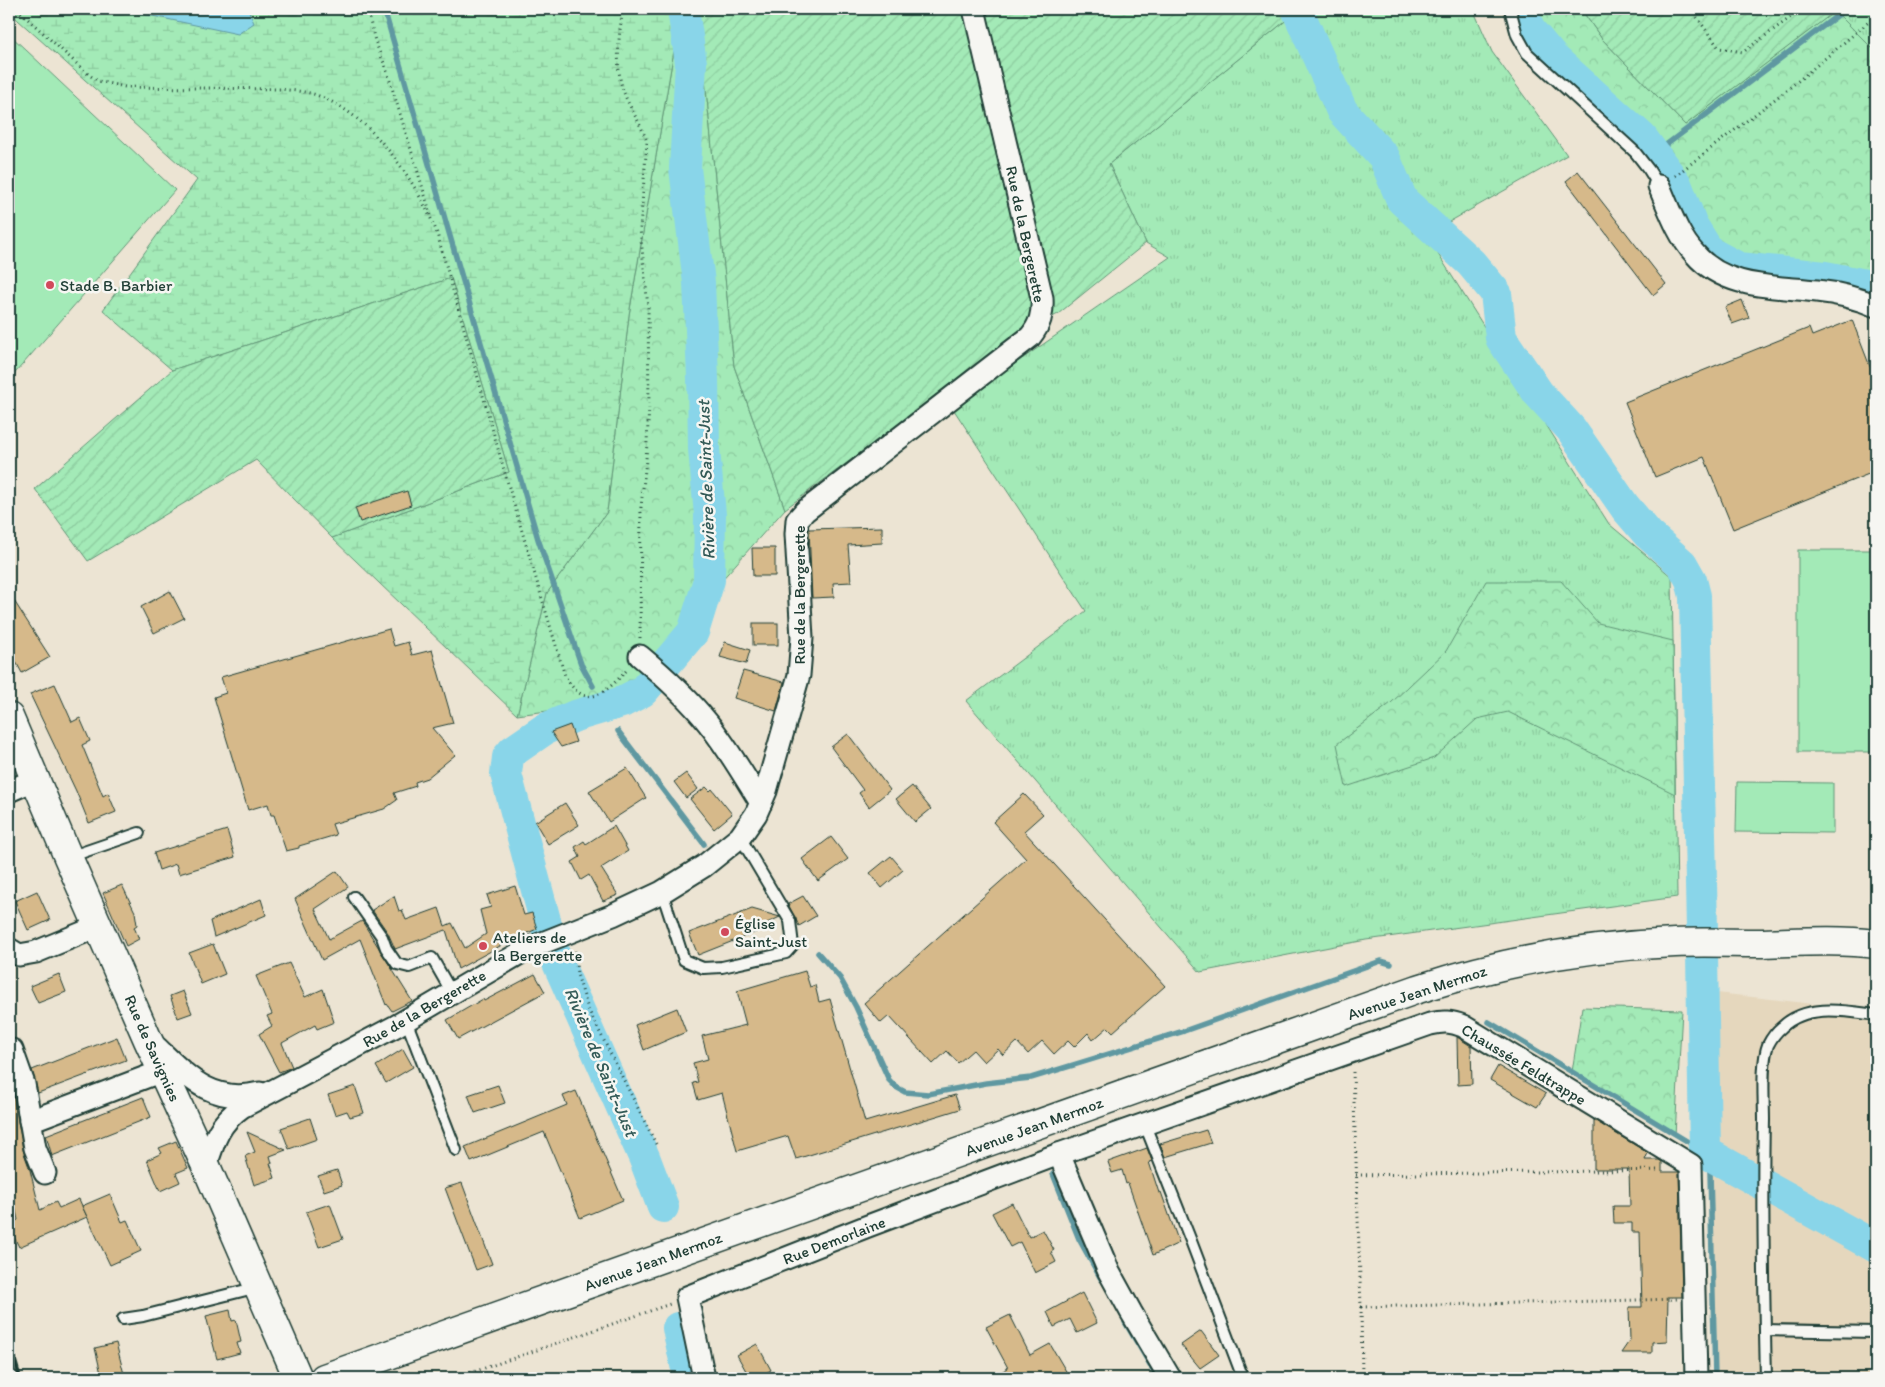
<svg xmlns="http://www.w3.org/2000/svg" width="1885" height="1387" viewBox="0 0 1885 1387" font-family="Itim,sans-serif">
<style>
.built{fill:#e5d7bd}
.grass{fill:url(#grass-tufts);stroke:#619476}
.forest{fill:url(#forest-crowns);stroke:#619476}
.wetland{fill:url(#wetland-marsh);stroke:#619476}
.garden{fill:url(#garden-furrows);stroke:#619476}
.pitch{fill:#a3eab7;stroke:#619476}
.water{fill:#89d5e9;stroke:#5f98a1}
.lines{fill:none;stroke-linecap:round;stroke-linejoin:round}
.stream{stroke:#5f98a1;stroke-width:5.5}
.river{stroke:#89d5e9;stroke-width:32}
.building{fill:#d6b98a;stroke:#1f3d34}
.lane-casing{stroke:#1f3d34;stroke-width:14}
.street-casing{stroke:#1f3d34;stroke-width:25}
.secondary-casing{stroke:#1f3d34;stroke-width:31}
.path{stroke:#1f3d34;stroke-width:3;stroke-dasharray:1 4;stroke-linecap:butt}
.lane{stroke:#f6f6f2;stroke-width:10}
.street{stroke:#f6f6f2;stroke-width:21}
.secondary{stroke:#f6f6f2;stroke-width:28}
.rail{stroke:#1f3d34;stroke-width:4}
.poi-dot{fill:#d1495b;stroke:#f6f6f2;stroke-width:2}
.labels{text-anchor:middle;stroke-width:5;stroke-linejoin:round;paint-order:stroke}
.street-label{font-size:16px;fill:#1f3d34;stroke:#f6f6f2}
.poi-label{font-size:16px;fill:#1f3d34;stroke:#f6f6f2;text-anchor:start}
.water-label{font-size:18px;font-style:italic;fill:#345b58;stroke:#f6f6f2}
</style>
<defs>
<pattern id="grass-tufts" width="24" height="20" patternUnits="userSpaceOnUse" patternTransform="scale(1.25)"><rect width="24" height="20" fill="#a3eab7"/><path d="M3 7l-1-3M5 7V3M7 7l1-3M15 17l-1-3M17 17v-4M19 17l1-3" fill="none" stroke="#8cca9e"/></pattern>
<pattern id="forest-crowns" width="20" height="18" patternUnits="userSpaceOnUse" patternTransform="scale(1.25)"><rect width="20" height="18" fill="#a3eab7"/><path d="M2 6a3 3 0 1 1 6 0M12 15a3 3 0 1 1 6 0" fill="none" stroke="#8cca9e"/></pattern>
<pattern id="wetland-marsh" width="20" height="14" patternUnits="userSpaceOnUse" patternTransform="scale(1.25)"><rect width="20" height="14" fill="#a3eab7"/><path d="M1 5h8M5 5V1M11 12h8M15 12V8" fill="none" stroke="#8cca9e"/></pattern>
<pattern id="garden-furrows" width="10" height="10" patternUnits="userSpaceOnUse" patternTransform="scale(1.25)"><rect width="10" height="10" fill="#a3eab7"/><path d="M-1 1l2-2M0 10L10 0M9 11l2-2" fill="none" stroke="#8cca9e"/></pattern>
</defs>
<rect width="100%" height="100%" fill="#ece4d3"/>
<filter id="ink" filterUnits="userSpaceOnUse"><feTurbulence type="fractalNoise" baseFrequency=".02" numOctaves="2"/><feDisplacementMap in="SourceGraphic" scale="10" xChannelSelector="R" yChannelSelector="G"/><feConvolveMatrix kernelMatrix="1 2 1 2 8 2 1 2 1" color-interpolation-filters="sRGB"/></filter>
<g filter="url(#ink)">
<polygon class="built" points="1708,992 1876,1011 1876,1378 1715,1378"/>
<g class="grass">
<polygon points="1300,9 1473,9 1492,52 1567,155 1426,235 1609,524 1672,577 1677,897 1366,940 1200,972 966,701 1086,611 952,407 1170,257 1146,243 1109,164 1289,18 1344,128"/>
<polygon points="1838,9 1876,9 1876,52 1835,11"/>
</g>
<g class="forest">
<polygon points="681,9 698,9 734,366 785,509 630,683 593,705 517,715 547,593 607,512 629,315"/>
<polygon points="1517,9 1581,9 1602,39 1685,125 1835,11 1876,52 1876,295 1735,274 1703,254 1667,190 1637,146 1588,97 1546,61 1529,40"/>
<polygon points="1486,581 1561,581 1598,623 1673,641 1675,794 1508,712 1477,719 1434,758 1346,787 1337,744 1391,703 1446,651"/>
<polygon points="1582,1007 1682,1010 1675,1135 1572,1072"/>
</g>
<polygon class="wetland" points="9,9 681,9 629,315 607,512 547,593 517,715 332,538 509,472 451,278 172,370 103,310 197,180 9,12"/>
<g class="garden">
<polygon points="698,9 1283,9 1289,18 1109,164 1146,243 1058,314 1018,335 785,509 734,366"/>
<polygon points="1581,9 1838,9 1685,125 1602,39"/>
<polygon points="451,278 509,472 332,538 256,460 88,561 35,489 172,370"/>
</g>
<g class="pitch">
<polygon points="9,34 175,190 9,380"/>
<rect x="1798" y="550" width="78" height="202"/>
<polygon points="1737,782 1833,783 1833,833 1736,832"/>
</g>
<polygon class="water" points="119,9 248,9 254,23 238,34"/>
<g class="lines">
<g class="stream">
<polyline points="384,9 538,539 581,664 593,686"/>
<polyline points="1654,154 1846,9"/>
<polyline points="618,731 704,844"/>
<polyline points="818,953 840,978 856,1007 889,1080 896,1087 905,1092 928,1094 986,1083 1031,1078 1184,1031 1381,961 1391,964"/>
<polyline points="1489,1022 1705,1152 1710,1172 1715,1378"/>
<polyline points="1053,1174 1079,1239 1101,1279"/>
<polyline points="1125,1322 1158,1378"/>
</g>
<g class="river">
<polyline points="1297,9 1342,111 1384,157 1402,200 1471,263 1496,293 1501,338 1538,393 1571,429 1625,507 1648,534 1682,564 1691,580 1695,596 1702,930"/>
<polyline points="1523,9 1528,28 1553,58 1642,138 1676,184 1692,225 1709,252 1739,268 1825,277 1876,287"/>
<polyline points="1702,952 1705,1152 1876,1247"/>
<polyline points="663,1207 644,1157 554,954 506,774 508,757 513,751 545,729 575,716 622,702 643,691 693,632 709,580 710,515 704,449 703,378 699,283 685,168 691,63 683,9"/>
<polyline points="678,1328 689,1378"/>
</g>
</g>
<g class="building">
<polygon points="1578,171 1666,284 1653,295 1566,181"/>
<polygon points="1742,300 1749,318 1732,324 1725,307"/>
<polygon points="1852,320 1876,382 1876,471 1733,529 1704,457 1655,477 1625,402 1809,328 1812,336"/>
<polygon points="407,491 411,505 360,522 355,508"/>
<polygon points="882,527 882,543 848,545 851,582 833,583 834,597 812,598 809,529"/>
<polygon points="752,548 775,548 775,576 753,576"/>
<polygon points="170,591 184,618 154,633 141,607"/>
<polygon points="9,593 50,657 22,673 9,649"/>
<rect x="753" y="623" width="25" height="22"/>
<polygon points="389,629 394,646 408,642 412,655 432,650 453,723 432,728 455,755 427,778 415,782 416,786 394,793 397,800 384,809 332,824 336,835 299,846 299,848 286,851 274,815 271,815 268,804 248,810 214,697 226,693 221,677"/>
<polygon points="725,642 750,650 746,664 720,657"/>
<polygon points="743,671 784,682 776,711 734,698"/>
<polygon points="55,684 72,722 80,718 90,741 82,745 103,796 108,793 116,812 89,823 76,791 30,694"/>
<polygon points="570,725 576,742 561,747 551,732"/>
<polygon points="848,734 890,790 869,807 859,793 863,790 831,747"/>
<polygon points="627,768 646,798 609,822 589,791"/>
<polygon points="686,773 698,789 686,798 674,782"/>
<polygon points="912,786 931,809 915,822 896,799"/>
<polygon points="706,787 710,791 712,789 732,814 714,829 690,799"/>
<polygon points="1024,794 1043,814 1024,831 1165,986 1113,1032 1108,1027 1093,1040 1088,1033 1074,1047 1068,1041 1054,1054 1042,1041 1028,1054 1017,1042 1003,1055 998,1049 984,1062 973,1050 958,1063 947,1051 933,1064 889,1016 881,1023 864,1003 1026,859 993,822"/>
<polygon points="565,803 579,825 548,844 535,822"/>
<polygon points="614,826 628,851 601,868 618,895 603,901 589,875 581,880 572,862 580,857 575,847 584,841 586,844"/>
<polygon points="227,830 235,857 179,874 176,864 159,870 154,853"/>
<polygon points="831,837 848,859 818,881 802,859"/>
<polygon points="891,856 903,870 882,888 870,873"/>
<polygon points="337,871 348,887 315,909 329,939 362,921 412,1001 392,1011 387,1004 386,1005 360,939 322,960 295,899"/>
<polygon points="122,885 135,912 137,925 134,927 139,939 126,946 103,893"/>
<polygon points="515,886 524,915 532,913 537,929 511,940 458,969 446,930 395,949 388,933 372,910 394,896 399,911 402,910 406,920 439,908 445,926 452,923 465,948 486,934 480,910 491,907 487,895"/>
<polygon points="37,891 50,920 28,930 15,901"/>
<polygon points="803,896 816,916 799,926 788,904"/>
<polygon points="261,899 266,915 214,937 210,921"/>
<polygon points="752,909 780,917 765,924 761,930 698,955 689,933"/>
<polygon points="213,944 225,974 201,984 189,953"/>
<polygon points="289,963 305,997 323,989 334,1022 317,1029 315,1025 282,1043 292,1067 279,1072 259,1034 272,1026 267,1016 272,1014 256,976"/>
<polygon points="805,971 810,987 815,985 819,1002 830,999 865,1122 955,1095 960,1109 796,1159 788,1136 737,1151 722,1093 698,1100 693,1083 698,1082 693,1063 708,1059 702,1036 746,1025 737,991"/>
<polygon points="59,974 66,992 38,1003 30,986"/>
<polygon points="535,974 545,992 458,1039 447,1020 483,999 484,1001"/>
<polygon points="183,991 192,1013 178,1018 170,996"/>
<polygon points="677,1008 686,1032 644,1050 635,1025"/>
<polygon points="117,1037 126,1060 38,1093 32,1070"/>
<polygon points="1457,1037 1471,1046 1472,1084 1458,1085"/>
<polygon points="403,1049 413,1067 386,1083 376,1066"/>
<polygon points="1498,1066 1546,1094 1537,1107 1490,1080"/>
<polygon points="9,1079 12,1087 23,1150 30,1170 40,1210 56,1202 59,1208 79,1199 87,1217 19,1247 14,1237 9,1239 9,1224 18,1220 9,1179"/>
<polygon points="498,1085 505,1103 475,1113 468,1095"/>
<polygon points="355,1086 364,1113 350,1117 347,1111 335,1115 328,1095"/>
<polygon points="576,1091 623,1200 580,1218 544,1132 471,1162 465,1147 567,1105 563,1096"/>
<polygon points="143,1097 151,1117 52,1156 46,1135"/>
<polygon points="310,1118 317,1139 289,1149 281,1128"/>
<polygon points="1594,1120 1648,1153 1645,1160 1659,1160 1662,1162 1662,1172 1679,1172 1682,1297 1668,1297 1667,1341 1652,1342 1652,1353 1621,1353 1630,1340 1629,1307 1642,1307 1640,1232 1632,1232 1632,1223 1614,1223 1613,1206 1630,1206 1629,1169 1594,1169"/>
<polygon points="1206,1130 1211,1143 1165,1157 1160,1144"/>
<polygon points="247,1132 286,1150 270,1156 272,1163 270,1163 275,1178 254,1185 245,1156 255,1152"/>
<polygon points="176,1141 188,1168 176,1173 180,1182 160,1191 147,1160 162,1153 159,1148"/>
<polygon points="1147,1148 1152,1161 1149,1162 1159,1193 1161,1192 1179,1243 1153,1255 1128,1183 1126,1184 1122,1170 1112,1173 1108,1162"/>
<polygon points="337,1170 342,1185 324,1191 318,1176"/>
<polygon points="462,1183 492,1264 476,1270 445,1188"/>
<polygon points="110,1194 122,1222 127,1220 141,1251 110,1265 82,1206"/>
<polygon points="1012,1203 1029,1237 1043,1230 1054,1250 1051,1252 1056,1262 1035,1273 1020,1242 1010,1247 992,1213"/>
<polygon points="330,1204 343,1239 319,1247 306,1212"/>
<polygon points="1082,1293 1097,1323 1077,1333 1070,1319 1054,1327 1047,1312"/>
<polygon points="230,1310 232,1321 236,1320 241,1342 237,1343 240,1353 217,1359 206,1316"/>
<polygon points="1010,1315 1030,1355 1050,1344 1070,1378 991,1378 1008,1368 986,1327"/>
<polygon points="1201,1331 1219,1355 1200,1368 1181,1345"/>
<polygon points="116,1343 125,1378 102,1378 95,1348"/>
<polygon points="757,1344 771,1370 757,1378 750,1378 737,1355"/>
</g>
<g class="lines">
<g class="lane-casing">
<g id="lane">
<polyline points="1510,9 1517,35 1527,53 1635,152 1649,170 1659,186"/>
<polyline points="69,857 139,833"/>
<polyline points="662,892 684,960 703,968 722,967 786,953 793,945 790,921 740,837"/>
<polyline points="354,897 382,937 386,948 397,964 409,967 432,958 452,993"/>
<polyline points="406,1020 456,1150"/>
<polyline points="1145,1125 1191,1241 1243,1378"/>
<polyline points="123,1319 143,1316 258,1287"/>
<polyline points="1765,1330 1876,1332"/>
<path d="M1766 1378C1764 1292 1762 1206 1764 1120 1764 1101 1761 1062 1768 1045 1771 1039 1777 1031 1782 1027 1807 1003 1846 1011 1876 1015"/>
</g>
</g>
<g class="street-casing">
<g id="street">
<path d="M1659 186C1669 209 1678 236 1695 254 1725 289 1774 286 1817 291 1837 293 1857 298 1876 306"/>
<path d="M640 656C664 676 688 698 708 723 728 748 744 776 761 803"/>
<polyline points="9,791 34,780"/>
<polyline points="9,949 19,955 36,952 99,926"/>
<path d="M154 1045C187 1076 211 1105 260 1093"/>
<polyline points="12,1050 24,1084 35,1148 45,1173"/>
<polyline points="30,1121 162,1071"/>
<polyline points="1059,1154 1109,1272 1131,1312 1170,1378"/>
<path d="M206 1166C214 1140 219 1123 242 1107L396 1026 527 949 613 915 662 892 704 866 740 837 756 814 766 791 799 675 802 638 796 534 797 520 805 511 1030 337C1040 325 1043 314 1042 298L974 9"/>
<path d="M704 1378 687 1297 868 1226 1059 1154 1430 1024C1443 1021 1451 1021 1463 1026L1691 1165 1696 1378"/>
</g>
</g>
<g class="secondary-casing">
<g id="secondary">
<polyline points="9,717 68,857 148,1040 206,1166 298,1378"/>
<path d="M324 1378 1418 989C1501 962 1588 946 1675 943 1703 942 1731 943 1759 943 1798 942 1837 939 1876 944"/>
</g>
</g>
<g class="path">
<path d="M17 9 88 74 98 81 125 87 281 89C293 91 307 91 319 96 373 117 414 178 436 230L508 484 565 676C586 713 606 692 627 670"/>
<polyline points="367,9 375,41 386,68 431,215"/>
<path d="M623 9C619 32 615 67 623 90 629 108 641 123 647 142L640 229 648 307 649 406 646 460 641 507 640 638"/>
<polyline points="1691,9 1719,48 1743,52 1802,9"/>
<polyline points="1675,176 1792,86 1876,16"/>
<polyline points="575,951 577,974 588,1009 656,1144"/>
<polyline points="1353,1072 1361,1307 1677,1299"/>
<polyline points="1356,1175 1660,1170"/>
<polyline points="1361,1307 1362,1378"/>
<polyline points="456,1378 670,1304"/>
</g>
<use href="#lane" class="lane"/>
<use href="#street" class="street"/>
<use href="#secondary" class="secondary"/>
<g class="rail">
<polyline points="9,1340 20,1378"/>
<polyline points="9,1374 10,1378"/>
</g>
</g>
</g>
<g class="poi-dot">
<circle cx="50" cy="285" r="5"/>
<circle cx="725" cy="932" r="5"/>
<circle cx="483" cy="946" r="5"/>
</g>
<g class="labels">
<g class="street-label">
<text transform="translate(1026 234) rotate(78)" y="6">Rue de la Bergerette</text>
<text transform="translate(799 595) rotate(-90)" y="6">Rue de la Bergerette</text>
<text transform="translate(1417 992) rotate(-18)" y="6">Avenue Jean Mermoz</text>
<text transform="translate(424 1008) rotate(-30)" y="6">Rue de la Bergerette</text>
<text transform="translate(153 1048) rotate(66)" y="6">Rue de Savignies</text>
<text transform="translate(1524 1064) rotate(31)" y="6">Chaussée Feldtrappe</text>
<text transform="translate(1034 1126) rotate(-20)" y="6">Avenue Jean Mermoz</text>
<text transform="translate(834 1240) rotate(-21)" y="6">Rue Demorlaine</text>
<text transform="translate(653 1261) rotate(-20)" y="6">Avenue Jean Mermoz</text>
</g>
<g class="poi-label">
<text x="60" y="291">Stade B. Barbier</text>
<text x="735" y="929">Église<tspan x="735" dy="18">Saint-Just</tspan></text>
<text x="493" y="943">Ateliers de<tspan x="493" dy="18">la Bergerette</tspan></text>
</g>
<g class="water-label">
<text transform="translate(706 480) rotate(-92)" y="6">Rivière de Saint-Just</text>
<text transform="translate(601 1062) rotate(67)" y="6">Rivière de Saint-Just</text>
</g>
</g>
<rect width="1885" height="1387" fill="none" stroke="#f6f6f2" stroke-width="30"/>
<rect x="15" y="15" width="1855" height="1357" fill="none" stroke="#1f3d34" stroke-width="2" filter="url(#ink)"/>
</svg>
